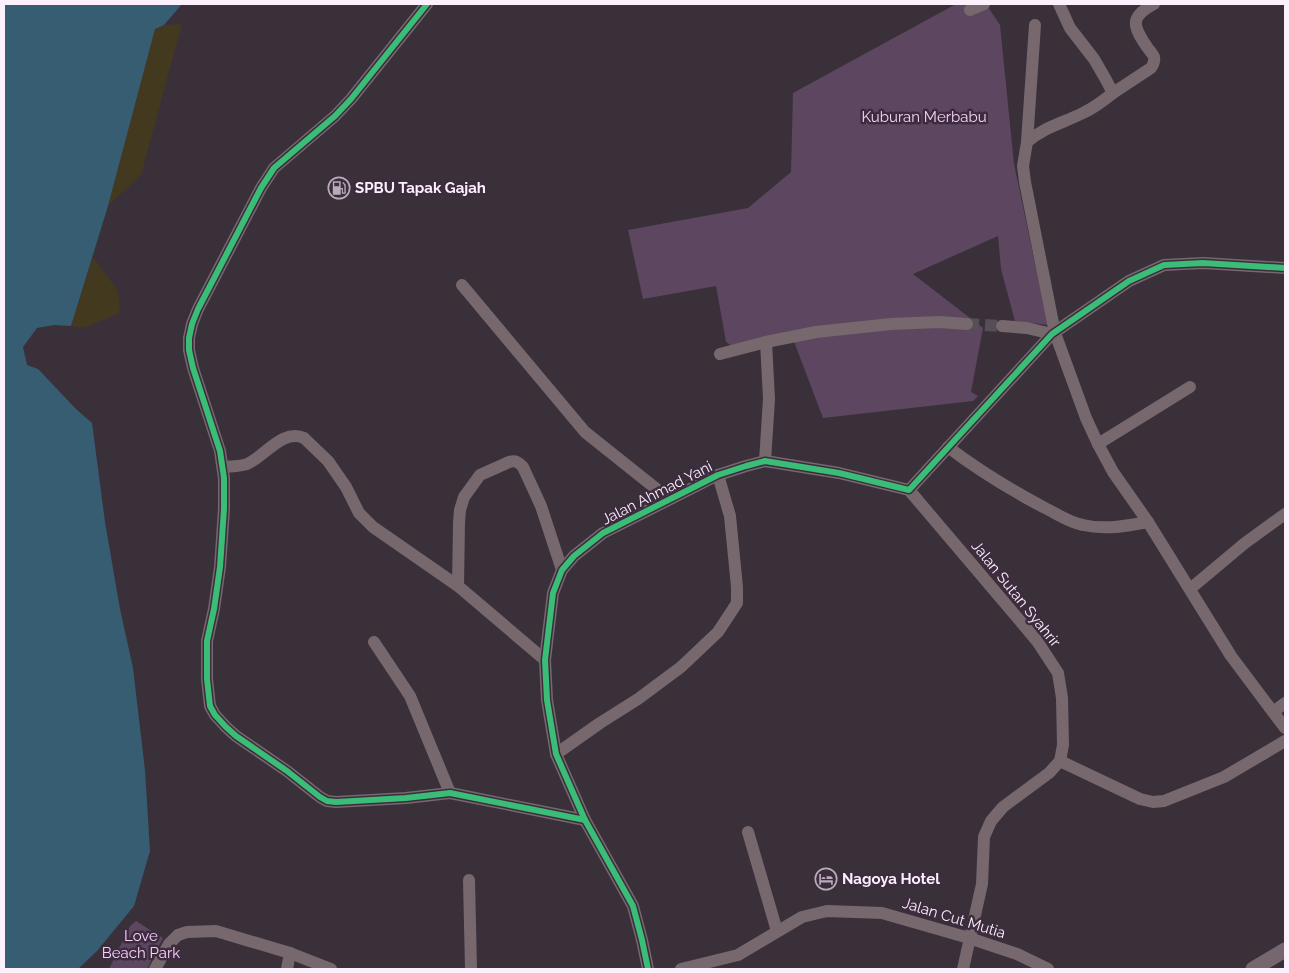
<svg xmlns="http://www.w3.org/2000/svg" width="1289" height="973" viewBox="0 0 1289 973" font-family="Raleway,sans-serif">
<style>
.green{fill:#5d4660}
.sand{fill:#42391e}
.water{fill:#375d72}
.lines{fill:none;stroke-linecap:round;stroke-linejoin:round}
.minor-tunnel{stroke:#574d57;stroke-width:12;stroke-dasharray:12 6;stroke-linecap:butt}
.minor{stroke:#76686d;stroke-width:12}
.major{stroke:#76676e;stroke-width:15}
.cycleway-casing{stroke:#3d2c3e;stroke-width:9}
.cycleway{stroke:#3abd76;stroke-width:6}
.labels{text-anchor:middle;stroke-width:5;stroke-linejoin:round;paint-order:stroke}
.park-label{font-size:15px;fill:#f8d0fc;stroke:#3d2c3e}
.poi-label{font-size:15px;font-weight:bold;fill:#fbf0fc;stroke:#3d2c3e;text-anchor:start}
.street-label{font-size:15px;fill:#fbf0fc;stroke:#3d2c3e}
</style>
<rect width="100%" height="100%" fill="#3a303a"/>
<g class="green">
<polygon points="956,4 986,4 1000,25 1014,164 1048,325 1015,321 1001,269 998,236 913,274 983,328 971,392 978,396 973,401 823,418 790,331 732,346 726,342 716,286 643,299 628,230 748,208 791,172 793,93"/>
<polygon points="136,921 163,938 147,969 109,969 130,926"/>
</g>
<g class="sand">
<polygon points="182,24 141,175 108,206 155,29 164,25"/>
<polygon points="93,257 118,291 120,313 84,328 71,326"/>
</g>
<polygon class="water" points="4,4 182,4 164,25 155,29 108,206 71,326 54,325 37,328 23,347 27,365 38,369 76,409 92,423 105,522 120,609 133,668 145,770 150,851 134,906 97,951 78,969 4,969"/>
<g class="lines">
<polyline class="minor-tunnel" points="967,324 1002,326"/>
<g class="minor">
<polyline points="427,4 351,99 335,116 274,168 261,188 198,309 192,324 189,338 189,350 193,368 220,451 224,478 224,509 220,567 214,609 207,641 207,679 210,706 215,715 226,727 236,736 287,771 320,797 327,801 336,802 406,798 450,793 585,820"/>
<path d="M1059 4 1070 28 1094 59 1105 78 1113 93C1103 101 1094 108 1083 113 1063 123 1044 127 1027 142L1023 166 1025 182 1055 333 1086 418 1098 444 1113 472 1148 522 1231 656 1285 728"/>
<polyline points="970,10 984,4"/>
<path d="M1113 93 1151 68C1153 65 1155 61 1154 57 1153 54 1149 50 1147 47 1133 26 1129 17 1154 4"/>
<polyline points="1027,142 1035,25"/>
<polyline points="462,285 585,432 669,499"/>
<polyline points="1002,326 1027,328 1052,334"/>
<polyline points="720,354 766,342 816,332 891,324 939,322 967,324"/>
<polyline points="1098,444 1190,387"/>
<path d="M948 447C978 470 1011 490 1045 508 1057 514 1070 523 1083 525 1105 530 1126 526 1148 522"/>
<polyline points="765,461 769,399 766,342"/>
<path d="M223 467C231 466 239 467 247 464 264 457 283 428 304 438L328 461 346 487 359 513 373 527 458 586 545 660"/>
<polyline points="909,490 1037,641 1058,673 1062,698 1063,745 1060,761 1049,773 1003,807 991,821 984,837 982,884 963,969"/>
<path d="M458 586 459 523 460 510 464 497 480 475 509 462C516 460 518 462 523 467L541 506 562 570"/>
<polyline points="1190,589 1245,543 1285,514"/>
<polyline points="374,642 410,696 450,793"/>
<polyline points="1273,712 1285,703"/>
<polyline points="556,754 600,723 638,699 681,667 718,632 737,603 737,587 730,516 718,475"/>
<polyline points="1060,761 1140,799 1153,802 1164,801 1224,777 1285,741"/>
<polyline points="748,832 777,931"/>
<polyline points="469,880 471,969"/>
<polyline points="155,969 169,944 178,935 187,932 216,931 290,953 331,969"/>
<polyline points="287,969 290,953"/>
<polyline points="648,969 642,940 633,906 585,820 556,754 547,700 545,660 553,593 562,570 574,556 603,533 718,475 746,466 765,461 839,473 909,490 1052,334 1129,281 1164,265 1203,263 1285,268"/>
<polyline points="681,969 738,955 802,917 827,911 882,913 969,938 1017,954 1048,969"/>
</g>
<polyline class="major" points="1253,969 1285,950"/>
<g class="cycleway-casing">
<g id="cycleway">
<polyline points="427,4 351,99 335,116 274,168 261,188 198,309 192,324 189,338 189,350 193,368 220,451 224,478 224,509 220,567 214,609 207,641 207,679 210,706 215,715 226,727 236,736 287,771 320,797 327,801 336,802 406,798 450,793 585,820"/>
<polyline points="648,969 642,940 633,906 585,820 556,754 547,700 545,660 553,593 562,570 574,556 603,533 718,475 746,466 765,461 839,473 909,490 1052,334 1129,281 1164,265 1203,263 1285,268"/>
</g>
</g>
<use href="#cycleway" class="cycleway"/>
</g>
<defs>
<g id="fuel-ring" transform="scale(1.125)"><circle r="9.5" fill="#3d2c3e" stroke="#b7adb8" stroke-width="1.5"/><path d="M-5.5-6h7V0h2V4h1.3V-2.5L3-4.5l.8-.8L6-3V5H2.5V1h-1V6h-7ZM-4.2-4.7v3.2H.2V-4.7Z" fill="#b7adb8"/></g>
<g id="hotel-ring" transform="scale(1.125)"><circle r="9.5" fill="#3d2c3e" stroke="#b7adb8" stroke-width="1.5"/><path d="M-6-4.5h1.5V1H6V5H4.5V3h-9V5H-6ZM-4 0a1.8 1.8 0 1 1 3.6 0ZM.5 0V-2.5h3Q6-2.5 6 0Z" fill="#b7adb8"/></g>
</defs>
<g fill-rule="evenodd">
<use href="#fuel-ring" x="339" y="188"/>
<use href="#hotel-ring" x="826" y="879"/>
</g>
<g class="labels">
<g class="park-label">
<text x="924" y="122">Kuburan Merbabu</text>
<text x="141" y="941">Love<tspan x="141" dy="17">Beach Park</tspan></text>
</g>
<g class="poi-label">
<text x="355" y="193">SPBU Tapak Gajah</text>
<text x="842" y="884">Nagoya Hotel</text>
</g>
<g class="street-label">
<text transform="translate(657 493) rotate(-27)" y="5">Jalan Ahmad Yani</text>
<text transform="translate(1016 594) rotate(51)" y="5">Jalan Sutan Syahrir</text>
<text transform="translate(954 918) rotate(17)" y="5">Jalan Cut Mutia</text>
</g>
</g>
<rect width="1289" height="973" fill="none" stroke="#fbf0fc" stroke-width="10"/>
</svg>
